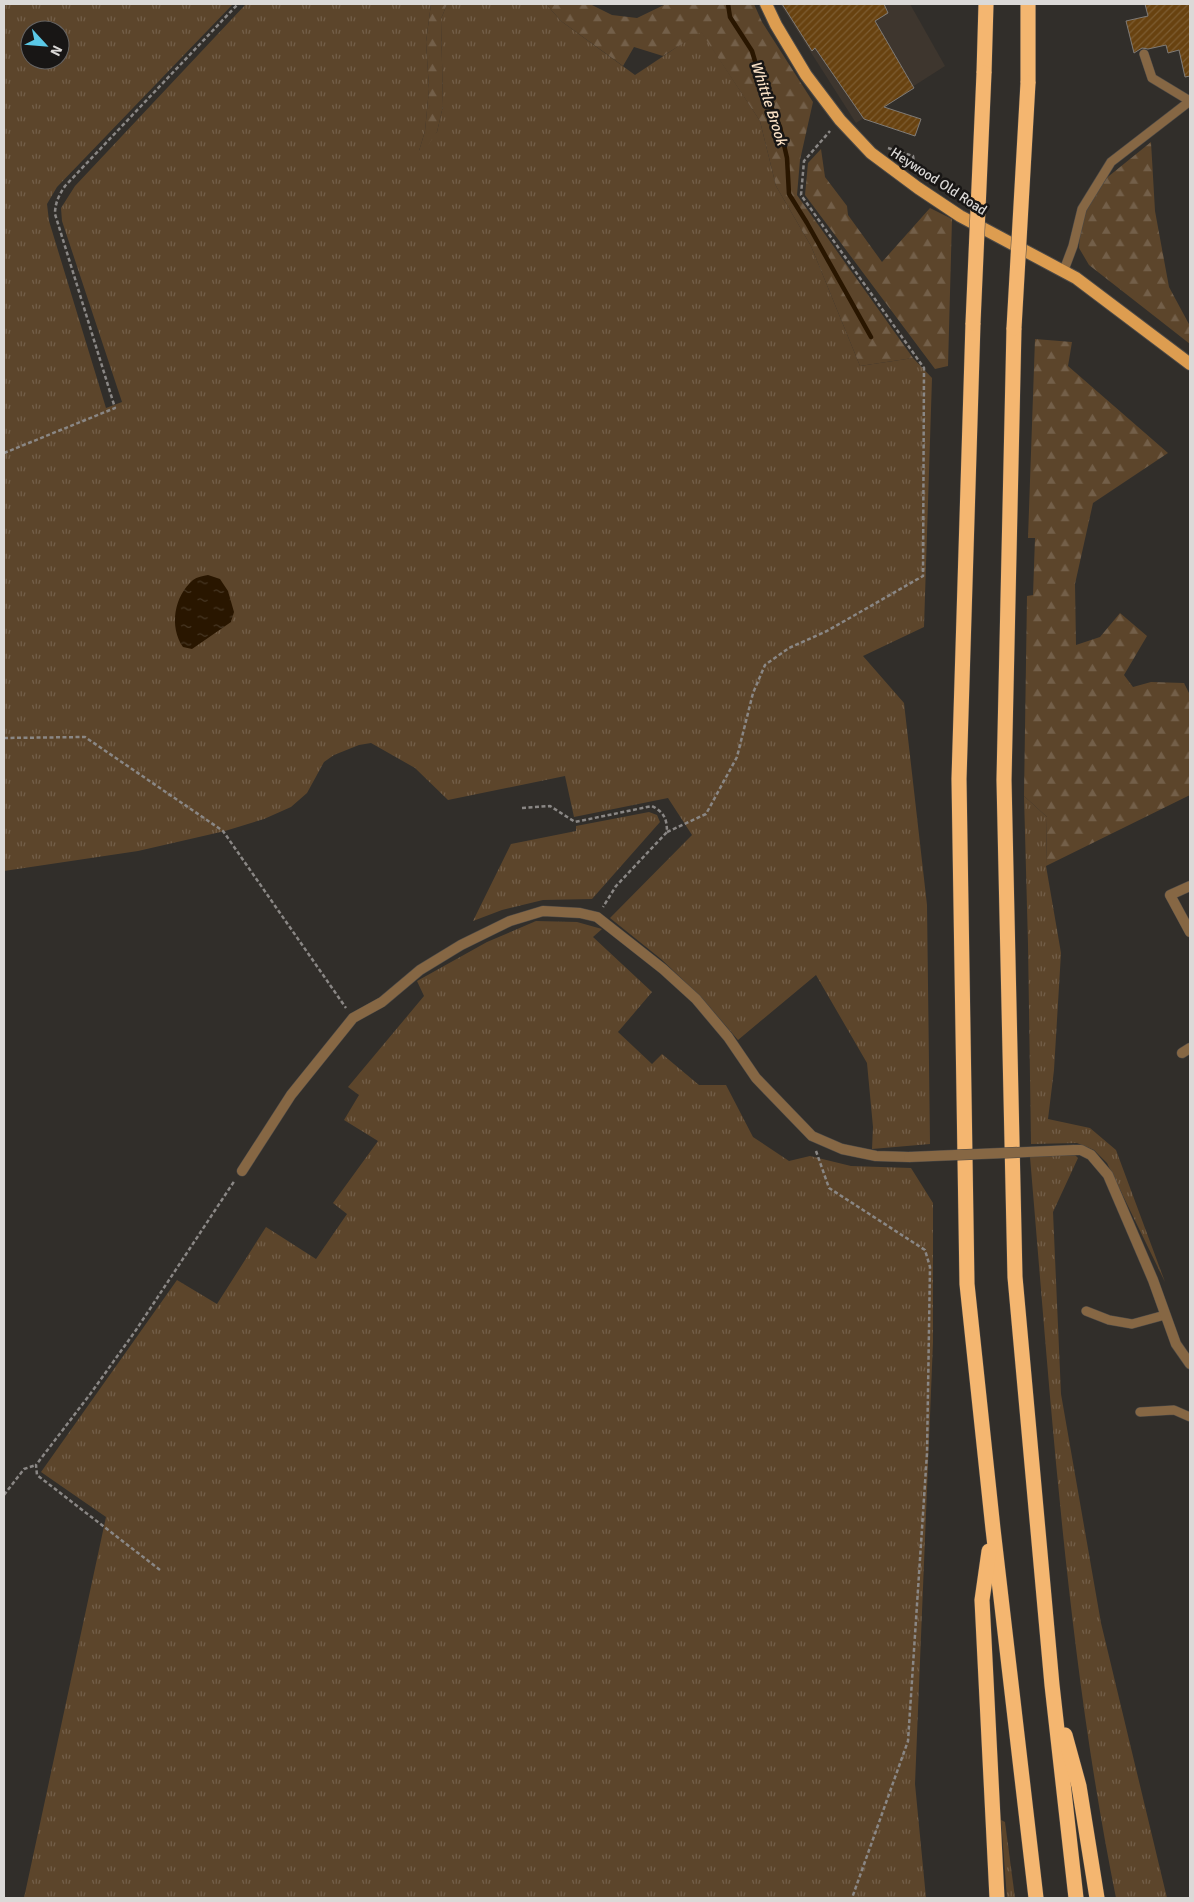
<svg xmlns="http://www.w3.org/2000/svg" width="1194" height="1902" viewBox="0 0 1194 1902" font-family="Signika,sans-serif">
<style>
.built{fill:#3e362e}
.grass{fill:url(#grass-tufts);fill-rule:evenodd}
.forest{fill:url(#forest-firs)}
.water{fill:url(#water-ripples)}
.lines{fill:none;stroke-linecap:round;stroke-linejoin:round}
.stream{stroke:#291600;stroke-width:4.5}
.building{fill:url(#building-hatch);stroke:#7e7a76}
.lane-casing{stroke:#4c4946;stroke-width:10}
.street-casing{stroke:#4c4946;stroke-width:11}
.primary-casing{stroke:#4c4946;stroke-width:14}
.highway-casing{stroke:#4c4946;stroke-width:16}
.path{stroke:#8a8785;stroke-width:2.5;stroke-dasharray:4 2.5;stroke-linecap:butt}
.lane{stroke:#866744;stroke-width:9}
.street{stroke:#866744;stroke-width:10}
.primary{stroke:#dd9d50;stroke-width:12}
.highway{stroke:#f4b670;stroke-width:15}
.street-bridge-casing{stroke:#4c4946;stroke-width:11;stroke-linecap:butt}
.highway-bridge-casing{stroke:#4c4946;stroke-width:16;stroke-linecap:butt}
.street-bridge{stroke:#866744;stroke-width:10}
.highway-bridge{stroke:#f4b670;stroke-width:15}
.labels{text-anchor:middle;stroke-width:5;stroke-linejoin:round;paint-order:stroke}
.street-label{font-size:14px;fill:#dbd9d7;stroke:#181615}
.water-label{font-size:15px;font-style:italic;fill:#f9e0c5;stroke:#181615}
</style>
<defs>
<pattern id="grass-tufts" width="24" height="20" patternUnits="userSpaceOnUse" patternTransform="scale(1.25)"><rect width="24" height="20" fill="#5c452b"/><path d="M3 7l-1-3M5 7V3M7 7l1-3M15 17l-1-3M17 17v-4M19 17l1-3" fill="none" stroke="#735f49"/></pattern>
<pattern id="forest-firs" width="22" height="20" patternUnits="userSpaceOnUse" patternTransform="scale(1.25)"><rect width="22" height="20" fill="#5c452b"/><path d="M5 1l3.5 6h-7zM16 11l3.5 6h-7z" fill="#735f49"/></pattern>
<pattern id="water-ripples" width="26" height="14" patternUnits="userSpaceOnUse" patternTransform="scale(1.25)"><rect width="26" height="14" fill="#291600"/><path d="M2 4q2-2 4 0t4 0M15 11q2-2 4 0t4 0" fill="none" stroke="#473724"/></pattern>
<pattern id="building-hatch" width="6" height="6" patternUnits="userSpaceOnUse" patternTransform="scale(1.25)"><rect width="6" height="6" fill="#684210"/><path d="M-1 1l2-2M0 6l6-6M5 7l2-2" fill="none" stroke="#7d5d32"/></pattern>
</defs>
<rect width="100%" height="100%" fill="#312e2a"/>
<polygon class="built" points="780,4 910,4 945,66 856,123"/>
<g class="grass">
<path d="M4 4H233L57 187 47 204 49 221 106 408 122 402 62 221 61 208 75 186 246 4H431L426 42 429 89 425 131 419 151 437 132 443 106 441 19 447 4H546L561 21 635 75 701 31 760 121 776 186 811 246 860 366 913 358 932 378 924 627 863 656 904 703 927 905 930 1144 872 1149 873 1127 867 1063 816 975 738 1040 702 998 661 959 610 918 692 835 668 798 574 817 565 776 448 800 415 768 371 743 359 745 334 755 324 762 307 793 291 807 264 819 225 831 138 851 4 871ZM30 30H60V60H30Z"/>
<polygon points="1024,796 1047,817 1046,866 1061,953 1054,1070 1048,1119 1090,1128 1116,1150 1165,1282 1107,1163 1094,1150 1077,1143 1031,1144 1028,944"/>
<polygon points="649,812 657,815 660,822 592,899 543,900 502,910 473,921 511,844 576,831 576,826"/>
<polygon points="536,921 577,922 602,929 593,937 652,992 618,1032 652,1064 662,1054 699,1085 726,1085 753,1137 789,1161 810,1156 851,1166 911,1168 933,1203 933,1342 915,1784 926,1898 24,1898 106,1517 41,1472 177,1280 217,1304 266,1227 316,1259 347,1214 333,1203 378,1141 344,1120 359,1095 348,1087 424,996 417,981 487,942"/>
<path d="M1074 1154 1078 1158 1053 1212 1061 1394 1101 1623 1167 1898H1116C1067 1655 1051 1404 1030 1157Z"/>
<polygon points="1001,1820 1005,1822 1015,1898 1007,1898"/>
</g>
<g class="forest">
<polygon points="431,4 447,4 441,19 443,106 437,132 422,154 419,151 425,131 429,89 426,42"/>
<polygon points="546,4 590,4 612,15 637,18 666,4 754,4 762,22 813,102 800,160 797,195 913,358 860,366 811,246 776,186 760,121 701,32 663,56 634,47 623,66 561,21"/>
<polygon points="1151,142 1155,211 1169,287 1190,326 1190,344 1089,265 1079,248 1080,228 1087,207 1104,180"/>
<polygon points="821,149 825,177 847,206 848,215 882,262 930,208 952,219 948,366 935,369 805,195 808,163"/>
<polygon points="1035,339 1072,342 1068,366 1168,453 1093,503 1075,584 1076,645 1100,637 1120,613 1147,636 1124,675 1133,687 1151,682 1184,683 1190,695 1190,795 1046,866 1047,817 1024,796 1027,596 1033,595 1035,538 1028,538"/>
</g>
<path class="water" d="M208 575 220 579 228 591 234 612 231 622 192 649 183 647C169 627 174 596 193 580 197 577 203 576 208 575Z"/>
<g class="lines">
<polyline class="stream" points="728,4 730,17 752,51 763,88 780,127 787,158 789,194 807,223 871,337"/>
</g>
<g class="building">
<polygon points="782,4 884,4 888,13 875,21 914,88 884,107 921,119 915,136 864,119 815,48 812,51"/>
<polygon points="1145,4 1190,4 1190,76 1185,77 1179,50 1168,53 1166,45 1148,49 1142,48 1134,53 1126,21 1148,16"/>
</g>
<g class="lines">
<g class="lane-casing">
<g id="lane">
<polyline points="1144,54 1152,78 1190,101"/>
<polyline points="1064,270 1073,246 1082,209 1111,162 1190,101"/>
<polyline points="1086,1311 1109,1320 1132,1324 1165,1315"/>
<polyline points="1140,1412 1174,1410 1190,1417"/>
</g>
</g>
<g class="street-casing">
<g id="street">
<polyline points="1190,886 1170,895 1190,932"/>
<polyline points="1182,1053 1190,1048"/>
<polyline points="1074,1150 1081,1150 1091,1155 1108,1175 1153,1280 1176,1344 1190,1364"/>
<polyline points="242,1171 291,1095 353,1018 382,1002 420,970 461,945 510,921 543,911 580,913 597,917 663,969 696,999 728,1037 756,1078 812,1136 842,1149 876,1156 909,1157"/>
</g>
</g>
<g class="primary-casing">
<polyline id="primary" points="766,4 776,25 806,75 840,120 871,153 918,188 960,216 1076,278 1190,364"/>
</g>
<g class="highway-casing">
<g id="highway">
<polyline points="984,73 986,4"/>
<polyline points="1028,83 1028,4"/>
<polyline points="973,323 959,779 967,1284 993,1529 1036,1898"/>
<polyline points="1014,328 1004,780 1015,1277 1052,1685 1076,1898"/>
<polyline points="989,1551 982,1600 997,1898"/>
<polyline points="1065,1735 1079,1786 1097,1898"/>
</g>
</g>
<g class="path">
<polyline points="888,148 913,156 915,169"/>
<path d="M4 453 115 408 55 214C55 203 59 195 65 186L238 4"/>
<polyline points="4,738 85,737 223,831 346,1008"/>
<path d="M522 808 550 806 575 822 652 806C664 812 667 819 667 832L616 886 603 907"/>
<polyline points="667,832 706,814 737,757 753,693 765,665 789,648 827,631 923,576 924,368 801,195 804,161 830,131"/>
<polyline points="816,1151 829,1188 925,1250 930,1267 927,1453 908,1741 852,1898"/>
<polyline points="4,1495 24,1469 36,1465"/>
<polyline points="160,1570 37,1475 36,1465 91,1393 136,1330 235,1180"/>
</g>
<use href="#lane" class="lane"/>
<use href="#street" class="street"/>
<use href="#primary" class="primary"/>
<use href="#highway" class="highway"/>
<g class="street-bridge-casing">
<polyline id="street-bridge" points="909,1157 1074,1150"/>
</g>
<g class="highway-bridge-casing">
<g id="highway-bridge">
<polyline points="973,323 984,73"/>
<polyline points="1014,328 1028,83"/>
</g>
</g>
<use href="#street-bridge" class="street-bridge"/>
<use href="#highway-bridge" class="highway-bridge"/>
</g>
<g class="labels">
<g class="street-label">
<text transform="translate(939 181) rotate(33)" y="5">Heywood Old Road</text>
</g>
<g class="water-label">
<text transform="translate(769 103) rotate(72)" y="5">Whittle Brook</text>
</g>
</g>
<rect width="1194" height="1902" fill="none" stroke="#dbd9d7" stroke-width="10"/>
<g transform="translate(45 45) rotate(116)"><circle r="24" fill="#181615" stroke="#666463"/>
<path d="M0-4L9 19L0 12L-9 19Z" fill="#5ac8e6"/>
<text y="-8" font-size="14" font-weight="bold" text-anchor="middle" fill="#dbd9d7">N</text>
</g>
</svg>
